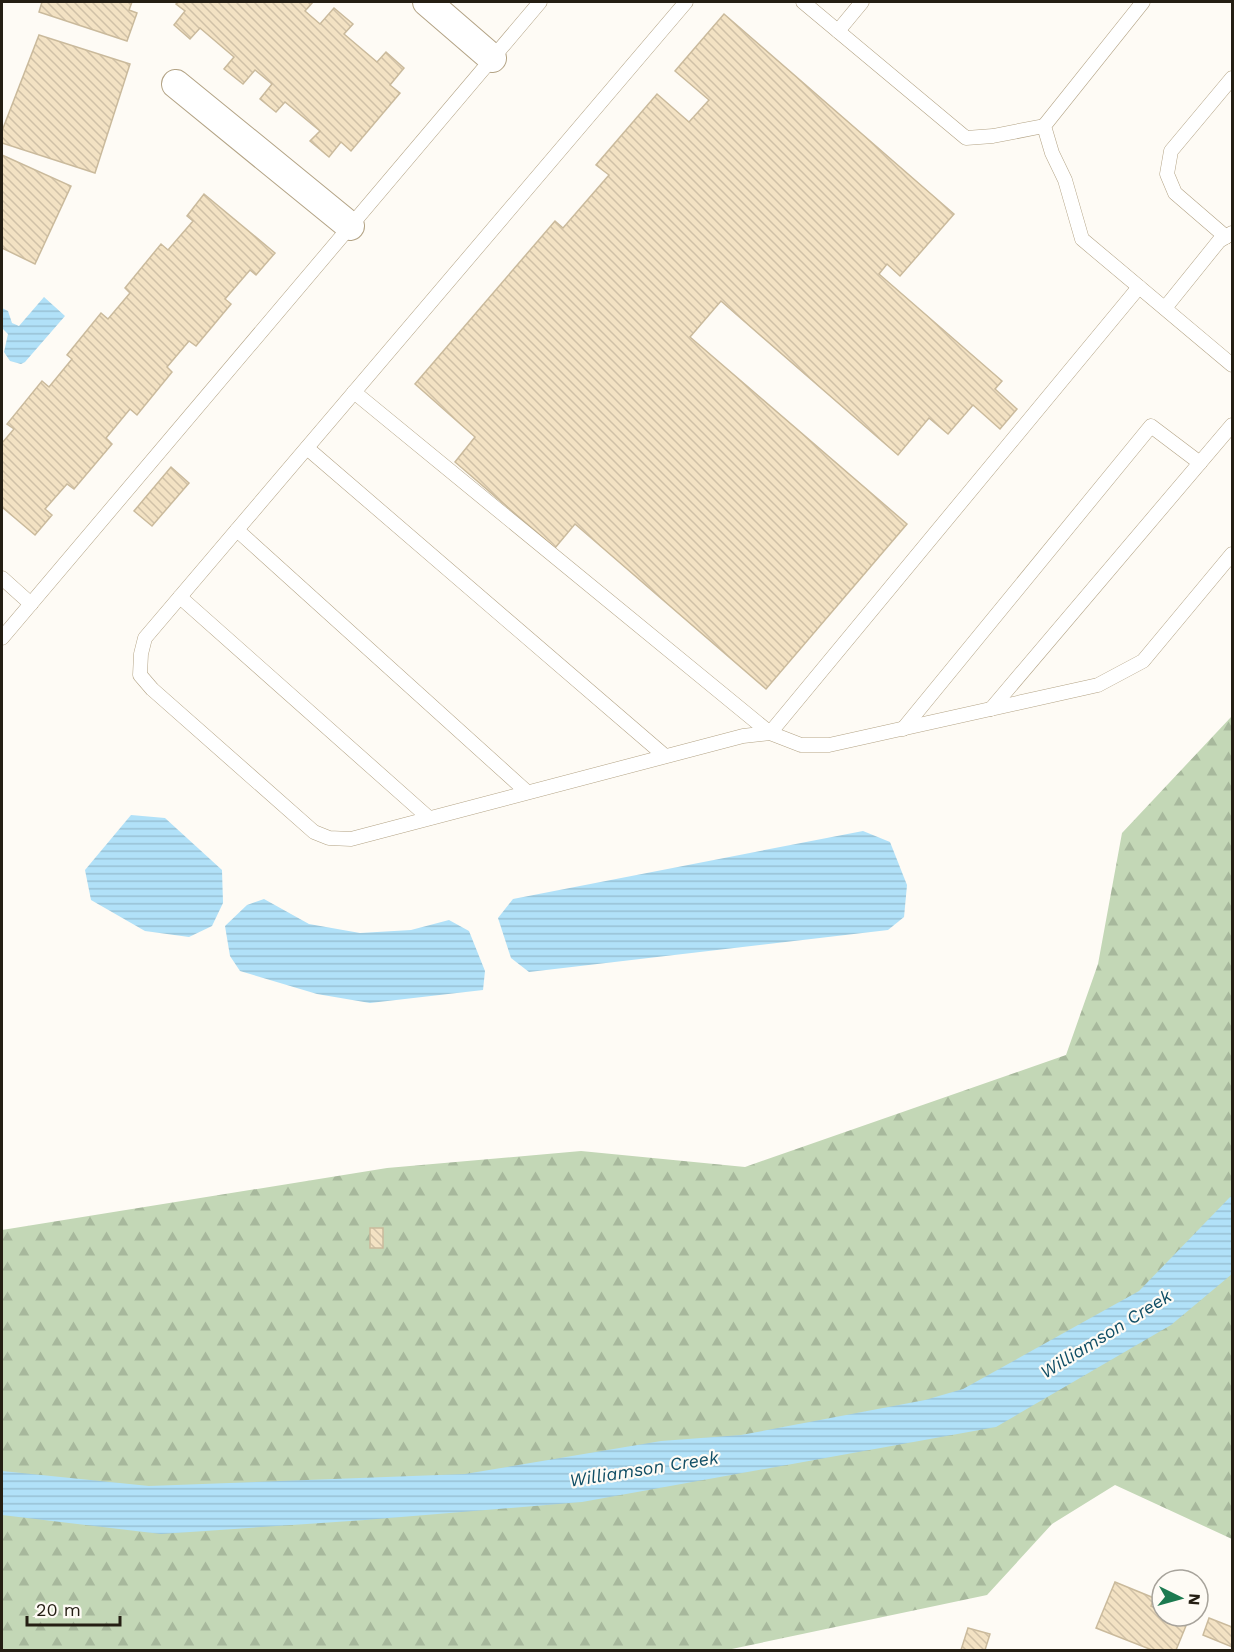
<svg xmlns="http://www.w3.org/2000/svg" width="1234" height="1652" viewBox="0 0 1234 1652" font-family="'Work Sans',sans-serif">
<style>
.forest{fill:url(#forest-firs)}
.water{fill:url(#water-rules)}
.building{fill:url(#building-back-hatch);stroke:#caba9c;stroke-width:1.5}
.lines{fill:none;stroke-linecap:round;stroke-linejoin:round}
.lane-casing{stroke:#b3a385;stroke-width:15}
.street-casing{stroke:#b3a385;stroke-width:30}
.lane{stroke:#fff;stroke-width:14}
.street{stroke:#fff;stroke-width:28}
.labels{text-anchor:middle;stroke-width:4.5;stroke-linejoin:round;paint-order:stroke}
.water-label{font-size:18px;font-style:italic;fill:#104e65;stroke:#fefbf5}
</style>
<defs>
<pattern id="forest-firs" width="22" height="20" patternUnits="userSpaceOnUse" patternTransform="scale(1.5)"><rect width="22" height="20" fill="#c3d7b6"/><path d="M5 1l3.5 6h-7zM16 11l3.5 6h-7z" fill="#a7b89c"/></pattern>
<pattern id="water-rules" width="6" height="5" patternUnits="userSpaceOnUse" patternTransform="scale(1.5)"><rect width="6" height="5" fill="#b1e1f8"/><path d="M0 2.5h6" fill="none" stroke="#98c1d4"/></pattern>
<pattern id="building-back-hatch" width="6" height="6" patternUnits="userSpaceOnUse" patternTransform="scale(1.5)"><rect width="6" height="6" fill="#f3e2c3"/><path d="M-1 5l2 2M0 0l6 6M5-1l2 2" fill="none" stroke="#d0c1a7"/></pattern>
</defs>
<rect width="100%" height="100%" fill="#fefbf5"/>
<polygon class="forest" points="1232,716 1232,1539 1115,1485 1052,1524 987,1595 727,1650 2,1650 2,1230 387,1168 581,1151 745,1167 1066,1055 1098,964 1122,833"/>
<g class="water">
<polygon points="44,297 65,316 25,362 21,364 10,361 4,352 8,334 2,328 2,308 8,311 12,323 19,326"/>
<polygon points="131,815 165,818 222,870 223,903 212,926 189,937 145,931 91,900 85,870"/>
<polygon points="863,831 890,842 907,885 904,917 888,930 529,972 511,958 498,918 513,899"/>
<polygon points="264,899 309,924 360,933 411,930 449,920 469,931 485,971 483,990 370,1003 317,994 240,971 230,956 225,926 247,905"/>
<polygon points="1232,1195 1232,1274 1171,1325 996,1427 582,1502 365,1520 161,1534 2,1515 2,1471 149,1486 465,1474 661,1441 741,1435 925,1400 963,1389 1139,1291"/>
</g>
<g class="building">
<polygon points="42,2 132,2 129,10 137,13 127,41 39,12"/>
<polygon points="179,2 313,2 305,11 320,24 334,8 353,24 344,34 377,62 386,52 404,68 390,85 400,93 351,151 341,142 329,157 310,141 320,131 285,102 276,112 260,99 272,84 255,70 243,84 224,69 234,57 200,28 190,39 174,25 185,11 176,4"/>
<polygon points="724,14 954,214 900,276 887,264 879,274 1002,381 995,389 1017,409 1000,429 973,405 948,434 929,418 898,455 721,301 690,337 907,524 766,689 575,524 555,548 455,462 475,437 415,384 555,221 563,228 609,175 596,165 657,94 689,122 709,100 675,71"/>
<polygon points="39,35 130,64 95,173 2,143 2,131"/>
<polygon points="2,155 71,186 35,264 2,248"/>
<polygon points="204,194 275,253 256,275 250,270 225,299 231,304 196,346 189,341 167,367 172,372 137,415 130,409 106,438 112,444 74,489 67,484 45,509 52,515 35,535 2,507 2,443 14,429 7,424 42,381 49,387 72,359 67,355 101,313 108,319 130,293 125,288 161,244 168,250 193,221 187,216"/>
<polygon points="171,467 189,483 152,526 134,511"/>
<rect x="370" y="1228" width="13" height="20"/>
<polygon points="1115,1582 1154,1598 1151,1606 1162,1611 1162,1616 1175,1616 1188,1621 1176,1650 1152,1650 1096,1628"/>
<polygon points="1209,1618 1232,1627 1232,1647 1203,1635"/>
<polygon points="968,1628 990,1634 985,1650 961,1650"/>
</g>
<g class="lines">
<g class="lane-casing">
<g id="lane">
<polyline points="686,2 145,638 141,654 140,675 152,689 314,832 329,838 351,839 743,736 770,733 801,745 829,745 1098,685 1143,661 1232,554"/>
<polyline points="803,2 966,138 993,136 1044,126"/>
<polyline points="1143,2 1044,126 1052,153 1065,180 1082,239 1232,365"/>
<polyline points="838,31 862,2"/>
<polyline points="1226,237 1175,193 1167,174 1171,151 1232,78"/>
<polyline points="1165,308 1219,241 1232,233"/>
<polyline points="354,392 770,733 1139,287"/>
<polyline points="307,448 665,756"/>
<polyline points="237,530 527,792"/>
<polyline points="2,578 31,604"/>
<polyline points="180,597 429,818"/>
<polyline points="2,638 540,2"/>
<polyline points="991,709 1232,425"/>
<polyline points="903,729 1151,426 1200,463"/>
</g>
</g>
<g class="street-casing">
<g id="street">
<polyline points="427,2 492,58"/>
<polyline points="176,84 350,226"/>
</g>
</g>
<use href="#lane" class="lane"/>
<use href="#street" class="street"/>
</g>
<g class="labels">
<g class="water-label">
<text transform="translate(1106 1334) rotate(-32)" y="6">Williamson Creek</text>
<text transform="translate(644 1469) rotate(-9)" y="6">Williamson Creek</text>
</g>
</g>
<rect width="1234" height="1652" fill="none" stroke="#241e13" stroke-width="6"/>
<g transform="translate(1180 1598) rotate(95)"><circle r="28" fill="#fefbf5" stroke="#a7a39b" stroke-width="1.5"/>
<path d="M0-4.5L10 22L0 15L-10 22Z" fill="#1c7a50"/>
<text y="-9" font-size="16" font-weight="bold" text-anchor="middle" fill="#241e13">N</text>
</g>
<path d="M27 1616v9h93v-9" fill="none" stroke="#241e13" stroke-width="3"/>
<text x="36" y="1616" font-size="18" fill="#241e13" stroke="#fefbf5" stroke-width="4.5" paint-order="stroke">20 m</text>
</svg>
